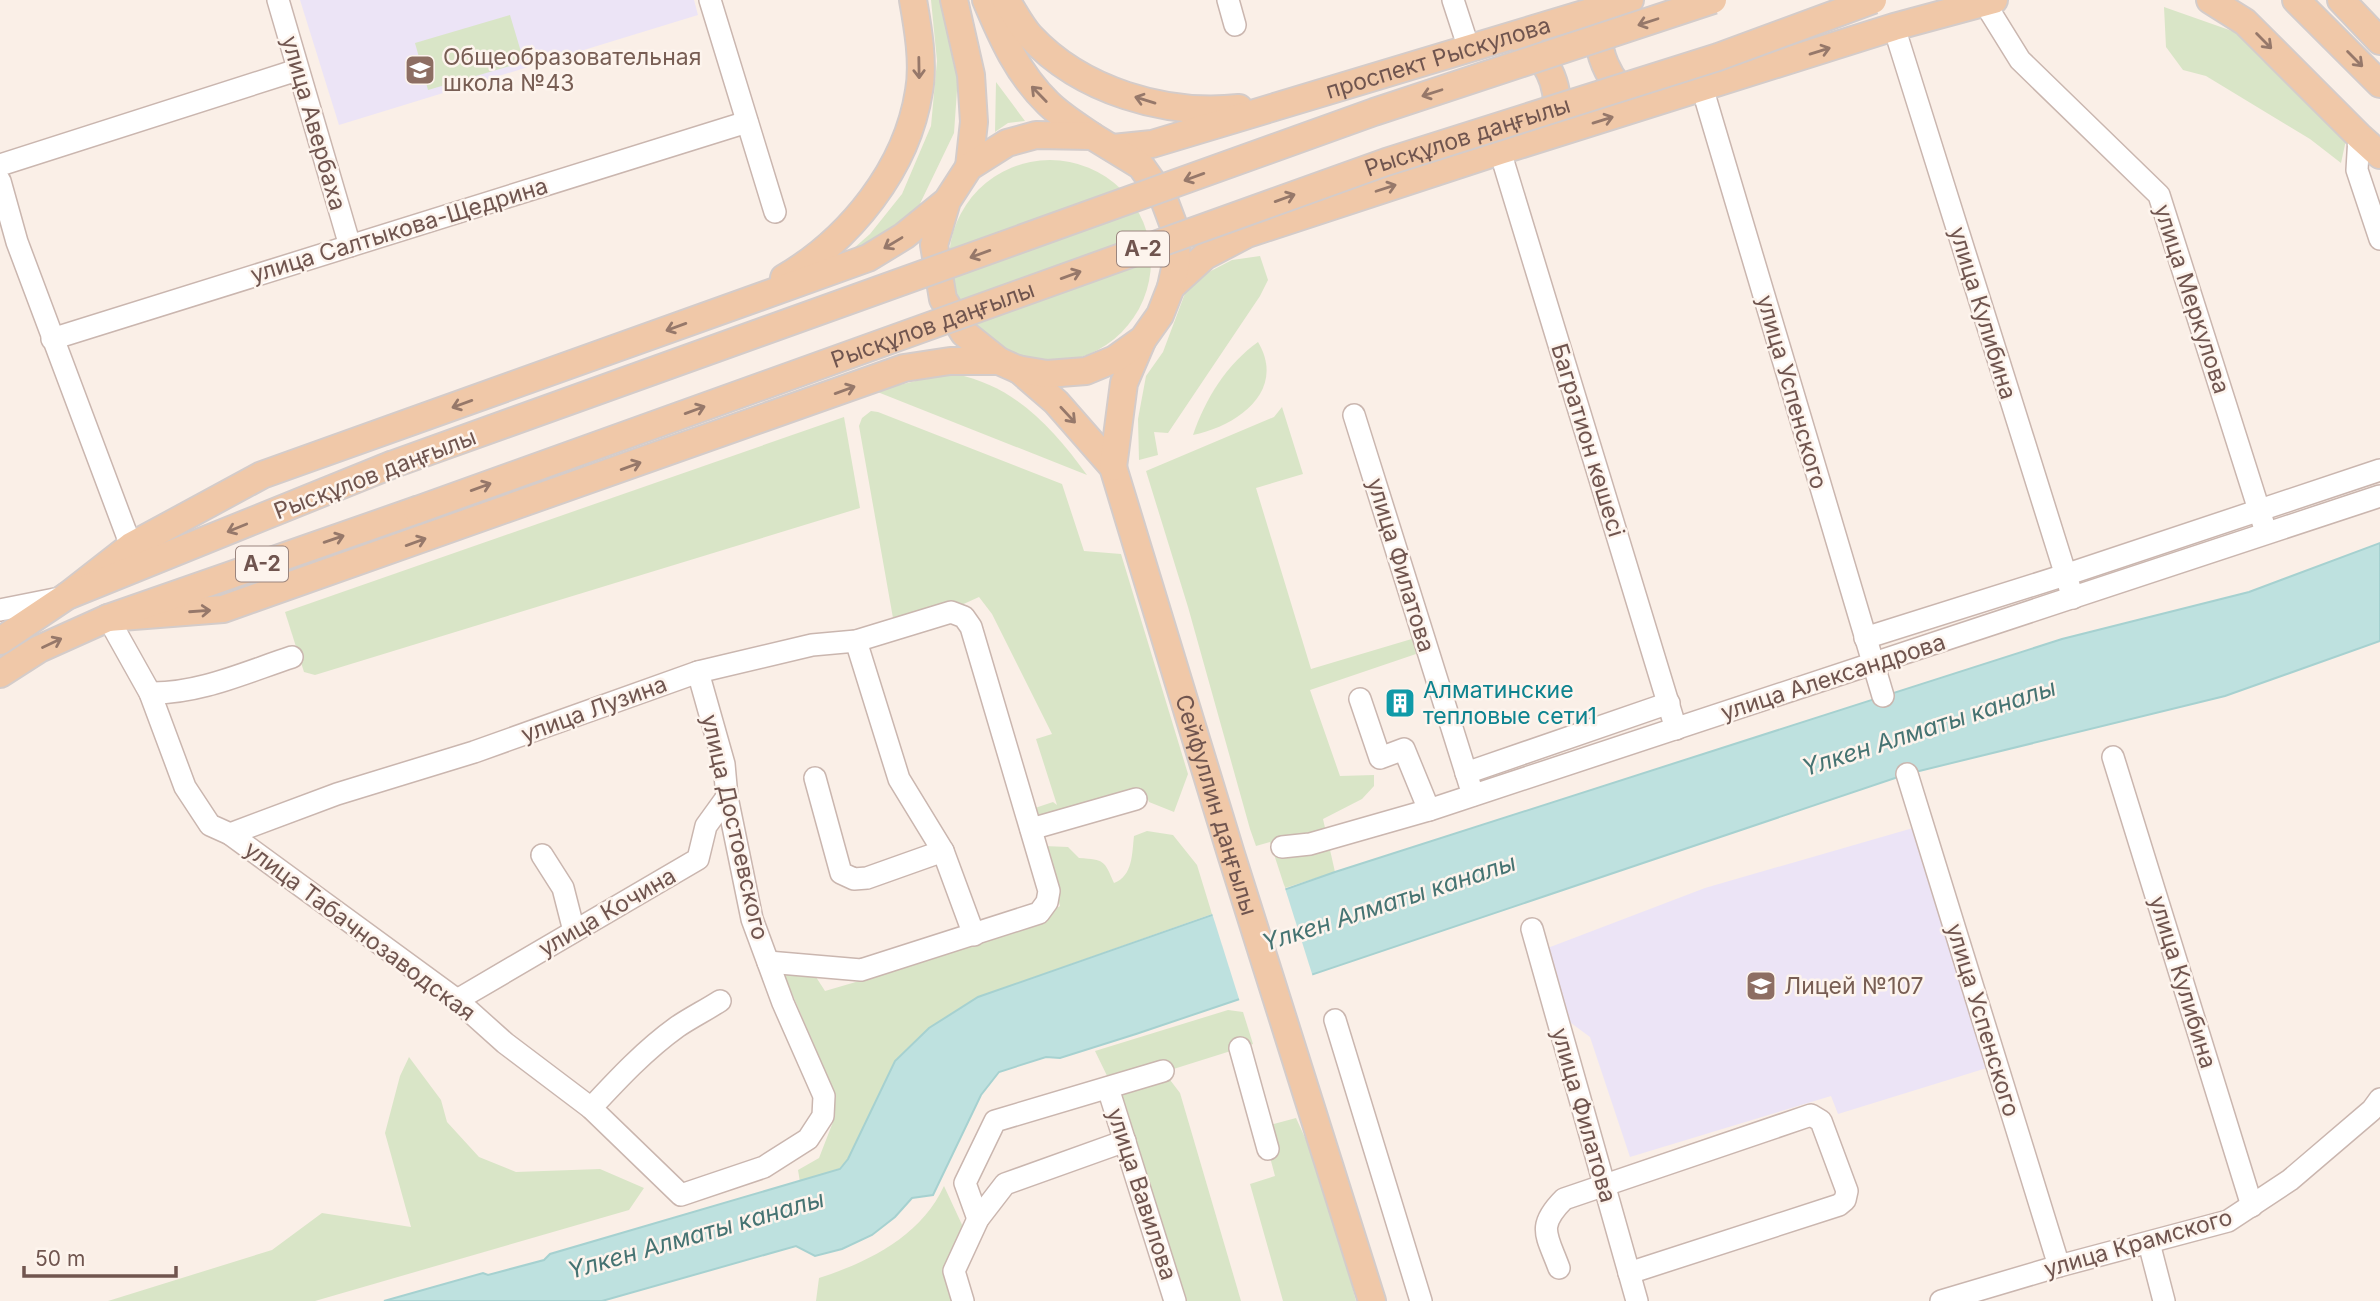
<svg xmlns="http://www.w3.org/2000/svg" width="2380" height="1301" viewBox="0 0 2380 1301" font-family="Inter,sans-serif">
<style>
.education{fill:#ece4f6}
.green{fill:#d9e5c7}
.water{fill:#bee1df;stroke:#a6d1d0;stroke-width:2}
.pier{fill:#faefe7}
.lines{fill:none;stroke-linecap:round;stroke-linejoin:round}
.minor-casing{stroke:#cab6af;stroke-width:24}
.major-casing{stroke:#d4ccca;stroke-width:30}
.minor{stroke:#fff;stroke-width:21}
.major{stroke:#f0c8a8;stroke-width:26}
.major-bridge-casing{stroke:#d4ccca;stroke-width:30;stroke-linecap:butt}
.major-bridge{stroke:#f0c8a8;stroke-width:26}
.oneway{stroke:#96786a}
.labels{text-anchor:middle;stroke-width:5;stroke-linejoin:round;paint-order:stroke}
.shield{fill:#fdf4ed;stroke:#9a857e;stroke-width:2}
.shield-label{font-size:21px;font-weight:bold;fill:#70554f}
.education-label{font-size:23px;fill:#785e54;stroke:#fdf4ed;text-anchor:start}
.street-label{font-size:23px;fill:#70554f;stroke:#fdf4ed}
.culture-label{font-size:23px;fill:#0d838f;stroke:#fdf4ed;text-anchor:start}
.water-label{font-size:24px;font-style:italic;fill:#457372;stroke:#fdf4ed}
</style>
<rect width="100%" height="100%" fill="#faefe7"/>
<g class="education">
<polygon points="300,0 694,0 698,15 339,125"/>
<polygon points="1913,828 1990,1067 1838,1114 1831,1096 1630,1157 1590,1037 1571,1023 1545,949 1705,888"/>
</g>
<g class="green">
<polygon points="931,0 945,0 959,62 954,133 916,212 881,242 837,263 870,234 902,194 931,126 937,61"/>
<polygon points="2164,7 2235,32 2284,74 2346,140 2341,163 2310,139 2206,76 2183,70 2166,47"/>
<polygon points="510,15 524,62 428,90 415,43"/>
<polygon points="996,82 1025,121 1008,123 995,132"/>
<circle cx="1050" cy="261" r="101"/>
<polygon points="1260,256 1268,280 1260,296 1168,433 1154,432 1158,455 1139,460 1138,419 1146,376 1163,352 1187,288 1205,274 1232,260"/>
<path d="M1258 342C1287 391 1237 426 1193 435 1205 399 1227 364 1258 342Z"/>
<path d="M955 374C1015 386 1052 427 1087 475L875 391 940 375Z"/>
<polygon points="1282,407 1303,474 1256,488 1311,669 1415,638 1416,654 1310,690 1340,776 1374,775 1374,786 1362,799 1323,819 1335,872 1285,888 1270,842 1256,846 1250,829 1188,607 1146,471 1274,417"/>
<polygon points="871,411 878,412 1062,484 1084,551 1121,554 1188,774 1174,812 1149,802 1145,793 1136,799 1031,829 1026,811 1053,802 1057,805 1036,739 1052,734 992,614 979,597 957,607 945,605 893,618 859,426 862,418"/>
<polygon points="844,417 860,508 315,675 304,672 285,612"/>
<path d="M1147 831 1173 835 1197 865 1212 914 978 997 929 1028 895 1061 848 1159 840 1169 800 1182 798 1170 819 1158 833 1122 834 1098 818 1054 781 968 816 977 825 991 914 965 1041 918 1060 906 1044 846 1068 847 1079 858C1105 860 1104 860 1114 883 1133 876 1132 853 1134 836Z"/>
<polygon points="1228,1010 1243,1012 1253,1044 1164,1072 1180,1093 1241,1301 1175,1301 1112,1086 1095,1051"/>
<polygon points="409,1057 441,1100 447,1122 479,1157 516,1172 600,1169 644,1188 629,1210 315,1301 108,1301 272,1250 322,1213 411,1227 385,1133 400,1076"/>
<polygon points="1296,1118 1324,1179 1356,1301 1283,1301 1250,1184 1275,1176 1262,1127"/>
<path d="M944 1186 964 1229 943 1270 952 1301H816L819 1278C869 1262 921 1236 944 1186Z"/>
</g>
<polygon class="water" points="2380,543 2380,641 2225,696 1907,774 1136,1034 1060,1058 1046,1057 999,1072 981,1095 933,1195 912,1198 895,1217 872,1235 842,1249 815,1256 796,1246 602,1301 384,1301 483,1273 488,1275 544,1260 550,1254 840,1169 848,1159 895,1061 929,1028 978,997 1335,872 2062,639 2249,592"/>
<polygon class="pier" points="1284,885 1313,977 1240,1002 1211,910"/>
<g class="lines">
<g class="minor-casing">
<g id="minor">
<polyline points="278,0 350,246"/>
<polyline points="710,0 775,212"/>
<polyline points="1228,0 1235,25"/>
<polyline points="1453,0 1469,49"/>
<polyline points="1984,2 2020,60 2159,195 2266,532"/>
<polyline points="1894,27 2073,598"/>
<polyline points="1702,87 1883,696"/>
<polyline points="2359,136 2357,170 2380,239"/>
<polyline points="1500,151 1676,729"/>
<polyline points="0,165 297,70"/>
<polyline points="0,181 17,242 131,546"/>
<polyline points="52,339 747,122"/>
<polyline points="1354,415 1473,795"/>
<polyline points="0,610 60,598"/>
<polyline points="108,618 150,693 185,787 210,825 230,834 457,1000 505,1043 591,1108 681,1195 764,1167 808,1139 823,1116 824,1096 783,1003 752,919 727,797 724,764 698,672"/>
<polyline points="1865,638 2065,575 2380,470"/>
<polyline points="856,641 899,779 943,851 974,935"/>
<path d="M150 693C199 694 246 672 292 657"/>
<polyline points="1360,699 1380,758 1404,749 1429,810"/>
<polyline points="2113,757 2252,1206"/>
<polyline points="1466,773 1669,703"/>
<polyline points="1907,774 2059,1266"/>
<polyline points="815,778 841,873 854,879 867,878 943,851"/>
<polyline points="1031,829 1136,799"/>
<polyline points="230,834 337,794 474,752 698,672 812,645 856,641 951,612 964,617 971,627 1049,891 1047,902 1039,913 861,970 768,962"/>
<polyline points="1282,847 1310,844 1429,810 2380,496"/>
<polyline points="542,855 563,888 574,931"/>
<polyline points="1532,929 1637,1301"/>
<polyline points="457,1000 698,859 706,826 727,797"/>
<polyline points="1335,1020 1421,1301"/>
<polyline points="1240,1048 1268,1149"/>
<polyline points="1108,1088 1175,1301"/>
<path d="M591 1108C618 1079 645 1050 677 1027 690 1018 706 1010 720 1001"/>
<polyline points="978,1219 965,1183 995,1121 1163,1071"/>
<polyline points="2149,1243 2164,1301"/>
<path d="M1559 1268C1547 1235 1536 1227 1564 1199L1811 1115 1821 1121 1847 1191 1845 1200 1839 1205 1629 1273"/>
<polyline points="963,1301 954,1271 978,1219 1005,1184 1125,1141"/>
<polyline points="1941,1301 2059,1266 2228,1221 2290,1180 2372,1110 2380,1099"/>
</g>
</g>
<g class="major-casing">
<g id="major">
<polyline points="954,0 971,75 974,122 969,167"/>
<path d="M986 0C1002 38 1018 74 1048 103 1061 116 1078 126 1092 136"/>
<path d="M1006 0C1014 12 1021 26 1030 36 1081 91 1166 116 1239 108"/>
<polyline points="2210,0 2245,22 2359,136 2380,155"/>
<polyline points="2296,0 2380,84"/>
<polyline points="2341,0 2380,41"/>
<path d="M1604 17C1589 44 1611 88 1636 101"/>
<path d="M1525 44C1552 62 1565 98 1551 129"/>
<path id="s1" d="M1113 148 1152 144 1630 0"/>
<path d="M784 278C850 239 907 169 919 91 924 63 918 28 913 0"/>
<polyline points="1171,287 1205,256 1247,234 1500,151 1894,27 1994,0"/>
<path id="s2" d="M1018 369 1056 402 1113 467 1231 854 1372 1301"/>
<polyline points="1113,467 1124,383 1142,341"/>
<polyline points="67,596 131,546 262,475 868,258 904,236 947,201 969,167 1007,143 1036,135 1092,136 1141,166 1163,197 1175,229 1177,259 1171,287 1160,315 1143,339 1115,359 1086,371 1047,374 1017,369 999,361 964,333 943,299 934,245 947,201"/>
<polyline points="108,618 223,609 904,368 950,361 999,361"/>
<polyline points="0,641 67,596 391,465"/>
<polyline points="0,674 39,649 108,618 417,510"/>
</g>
</g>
<use href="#minor" class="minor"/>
<use href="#major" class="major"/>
<g class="major-bridge-casing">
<g id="major-bridge">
<polyline points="391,465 1374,112 1713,0"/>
<path id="s3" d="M417 510 1386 162 1718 57 1873 0"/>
</g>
</g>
<use href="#major-bridge" class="major-bridge"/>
</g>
<defs><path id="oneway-shaft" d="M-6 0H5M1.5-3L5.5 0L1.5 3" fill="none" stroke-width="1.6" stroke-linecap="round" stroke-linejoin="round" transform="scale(1.75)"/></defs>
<g class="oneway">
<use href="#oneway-shaft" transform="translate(1648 22) rotate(162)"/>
<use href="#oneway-shaft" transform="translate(2264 41) rotate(45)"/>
<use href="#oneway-shaft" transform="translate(1820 51) rotate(-17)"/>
<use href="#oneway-shaft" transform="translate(2355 59) rotate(45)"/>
<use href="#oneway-shaft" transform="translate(919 68) rotate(89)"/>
<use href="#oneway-shaft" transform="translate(1432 93) rotate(162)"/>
<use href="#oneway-shaft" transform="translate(1039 94) rotate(-134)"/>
<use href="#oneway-shaft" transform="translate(1145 100) rotate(-163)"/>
<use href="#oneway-shaft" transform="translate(1603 120) rotate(-17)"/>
<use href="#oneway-shaft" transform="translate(1194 177) rotate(160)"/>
<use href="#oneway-shaft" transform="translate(1386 188) rotate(-18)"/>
<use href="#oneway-shaft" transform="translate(1285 198) rotate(-20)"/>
<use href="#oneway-shaft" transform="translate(893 243) rotate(149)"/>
<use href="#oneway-shaft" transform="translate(980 254) rotate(160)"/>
<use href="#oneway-shaft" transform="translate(1071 275) rotate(-20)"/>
<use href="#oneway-shaft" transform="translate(676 327) rotate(160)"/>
<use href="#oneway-shaft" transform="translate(845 390) rotate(-20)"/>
<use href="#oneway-shaft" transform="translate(462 404) rotate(160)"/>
<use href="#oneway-shaft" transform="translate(695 410) rotate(-20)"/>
<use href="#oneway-shaft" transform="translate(1068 415) rotate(47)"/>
<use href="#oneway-shaft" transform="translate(631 466) rotate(-20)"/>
<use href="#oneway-shaft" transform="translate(481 487) rotate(-20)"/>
<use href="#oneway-shaft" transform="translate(237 528) rotate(158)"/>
<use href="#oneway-shaft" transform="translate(334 539) rotate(-19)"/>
<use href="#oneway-shaft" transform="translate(416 542) rotate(-20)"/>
<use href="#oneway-shaft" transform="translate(200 611) rotate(-4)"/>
<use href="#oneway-shaft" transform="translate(52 643) rotate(-25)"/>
</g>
<defs>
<g id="school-square" transform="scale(1.575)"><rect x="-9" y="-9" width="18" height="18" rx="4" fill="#8d6e63" stroke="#fdf4ed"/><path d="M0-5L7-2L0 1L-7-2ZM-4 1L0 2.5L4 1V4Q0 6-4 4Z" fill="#fff"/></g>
<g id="building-square" transform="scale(1.575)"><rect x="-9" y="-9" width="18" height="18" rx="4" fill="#0f9aa8" stroke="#fdf4ed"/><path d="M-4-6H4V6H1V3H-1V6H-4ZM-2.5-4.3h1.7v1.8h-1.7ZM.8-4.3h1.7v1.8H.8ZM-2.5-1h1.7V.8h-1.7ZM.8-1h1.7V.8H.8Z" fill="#fff"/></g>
</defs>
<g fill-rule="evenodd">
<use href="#school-square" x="420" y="70"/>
<use href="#building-square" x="1400" y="703"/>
<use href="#school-square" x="1761" y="986"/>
</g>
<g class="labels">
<g class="shield">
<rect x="1117" y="231.5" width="52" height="35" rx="5"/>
<rect x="236" y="546.5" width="52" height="35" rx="5"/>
</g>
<g class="shield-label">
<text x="1143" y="256">A-2</text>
<text x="262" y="571">A-2</text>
</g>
<g class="education-label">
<text x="443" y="65">Общеобразовательная<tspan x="443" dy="26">школа №43</tspan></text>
<text x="1784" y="994">Лицей №107</text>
</g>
<g class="street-label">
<text dy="8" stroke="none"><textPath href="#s1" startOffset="338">проспект Рыскулова</textPath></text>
<text transform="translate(314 123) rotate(74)" y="8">улица Авербаха</text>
<text dy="8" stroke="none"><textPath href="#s3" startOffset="1115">Рысқұлов даңғылы</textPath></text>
<text transform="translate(399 230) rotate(-17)" y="8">улица Салтыкова-Щедрина</text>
<text transform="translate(2192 299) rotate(72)" y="8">улица Меркулова</text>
<text transform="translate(1983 313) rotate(73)" y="8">улица Кулибина</text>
<text dy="8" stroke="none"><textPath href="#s3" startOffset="548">Рысқұлов даңғылы</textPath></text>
<text transform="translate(1792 392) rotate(74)" y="8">улица Успенского</text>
<text transform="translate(1588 440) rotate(73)" y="8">Багратион көшесі</text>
<text transform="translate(375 474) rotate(-21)" y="8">Рысқұлов даңғылы</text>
<text transform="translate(1401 565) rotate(73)" y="8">улица Филатова</text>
<text transform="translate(1833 677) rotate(-18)" y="8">улица Александрова</text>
<text transform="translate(594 709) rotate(-20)" y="8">улица Лузина</text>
<text dy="8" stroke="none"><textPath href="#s2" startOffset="490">Сейфуллин даңғылы</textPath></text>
<text transform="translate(735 827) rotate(77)" y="8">улица Достоевского</text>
<text transform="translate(607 912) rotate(-30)" y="8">улица Кочина</text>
<text transform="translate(360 931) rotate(37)" y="8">улица Табачнозаводская</text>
<text transform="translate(2183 982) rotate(73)" y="8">улица Кулибина</text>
<text transform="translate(1983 1020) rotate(73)" y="8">улица Успенского</text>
<text transform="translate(1584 1115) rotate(74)" y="8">улица Филатова</text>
<text transform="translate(1142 1194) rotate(72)" y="8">улица Вавилова</text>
<text transform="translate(2138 1243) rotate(-16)" y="8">улица Крамского</text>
</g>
<g class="culture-label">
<text x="1423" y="698">Алматинские<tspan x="1423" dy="26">тепловые сети1</tspan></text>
</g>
<g class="water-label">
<text transform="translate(1929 728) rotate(-18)" y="8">Үлкен Алматы каналы</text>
<text transform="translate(1389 903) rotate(-18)" y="8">Үлкен Алматы каналы</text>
<text transform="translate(696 1235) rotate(-16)" y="8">Үлкен Алматы каналы</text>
</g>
</g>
<path d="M24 1266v10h152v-10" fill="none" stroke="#70554f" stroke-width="3.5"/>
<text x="35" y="1266" font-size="21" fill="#70554f" stroke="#fdf4ed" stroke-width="5" paint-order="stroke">50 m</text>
</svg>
